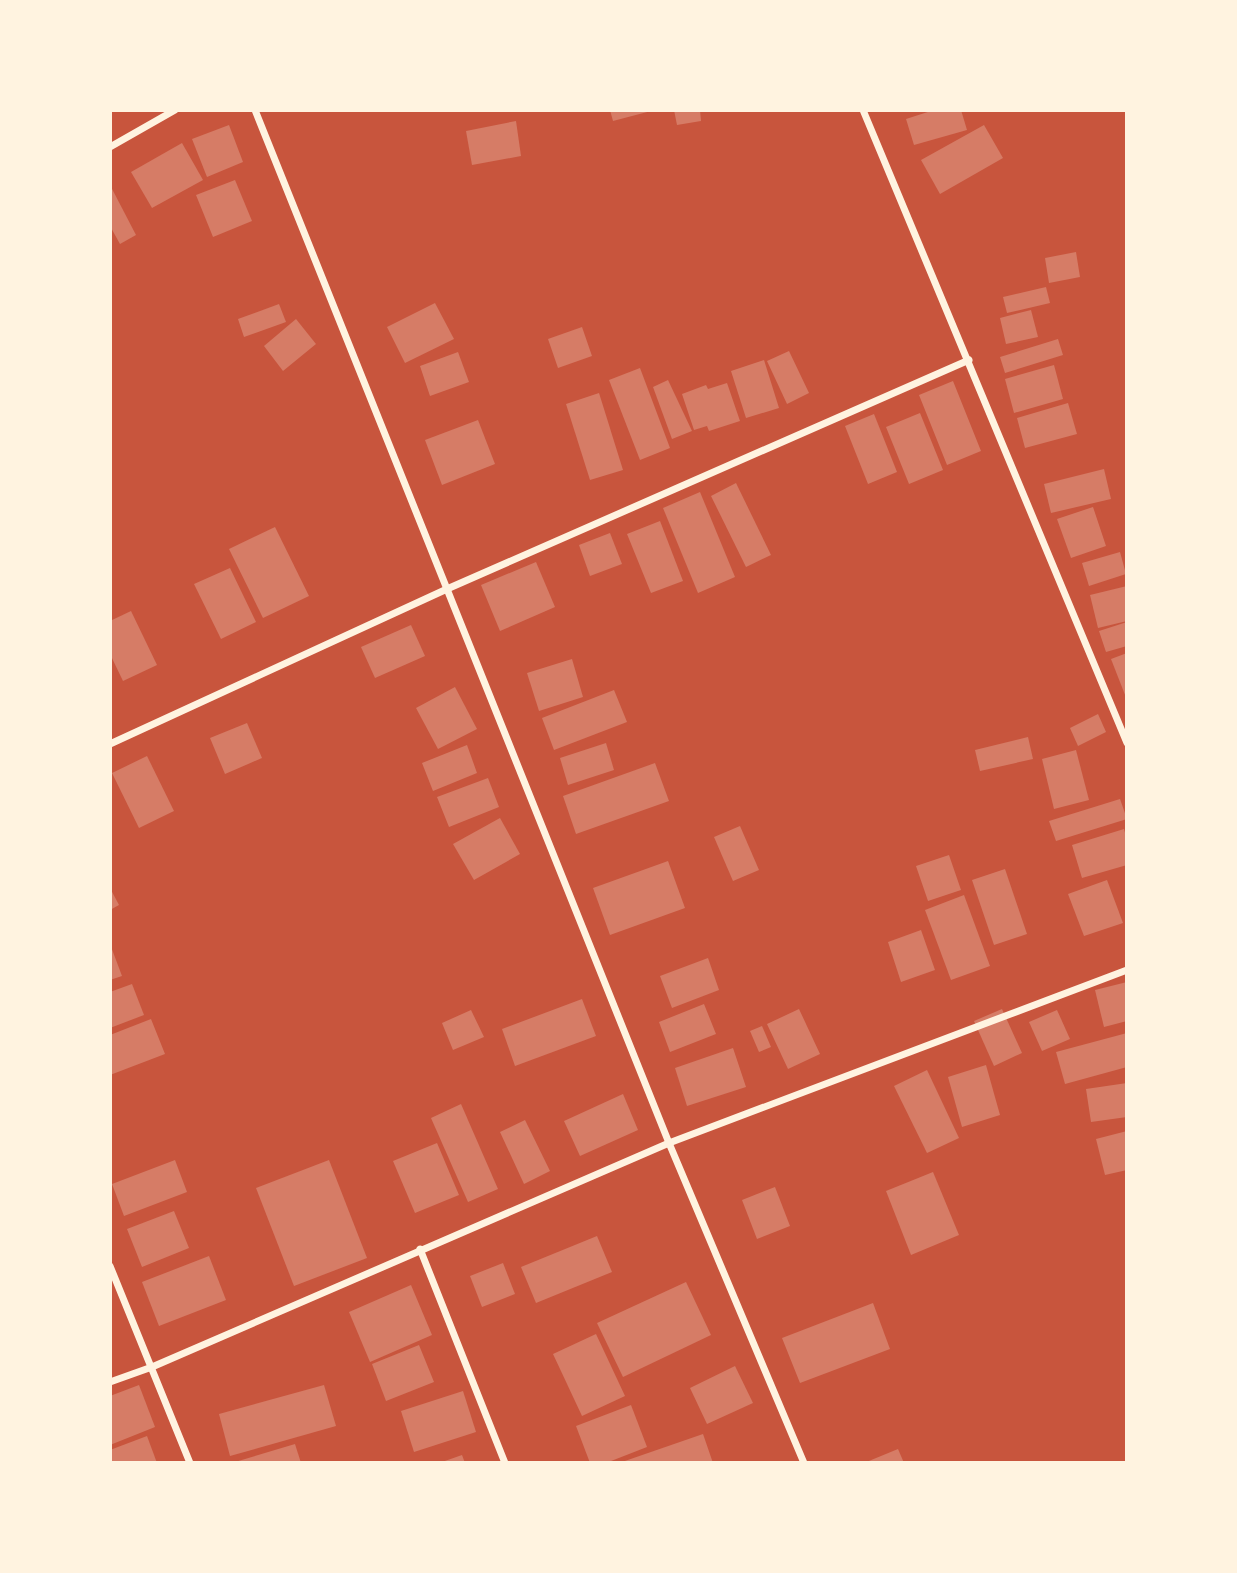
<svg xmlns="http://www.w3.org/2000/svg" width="1237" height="1573" viewBox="0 0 1237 1573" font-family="Bitter,serif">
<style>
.building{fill:#d67c66}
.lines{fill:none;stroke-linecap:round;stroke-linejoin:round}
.minor{stroke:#fff3e0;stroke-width:7}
</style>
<rect width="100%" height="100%" fill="#c8553d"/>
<g class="building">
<polygon points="610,110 651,110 651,111 613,121"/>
<polygon points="674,110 700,110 701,121 677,125"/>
<polygon points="934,110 961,110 967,130 914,145 906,119"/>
<polygon points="516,121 521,156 472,165 466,131"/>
<polygon points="229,125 243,162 207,177 192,139"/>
<polygon points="984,125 1003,158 940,194 921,160"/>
<polygon points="182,143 203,180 152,208 131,172"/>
<polygon points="235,180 252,221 213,237 196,195"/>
<polygon points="110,185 136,235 120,244 110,226"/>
<polygon points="1076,252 1080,277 1049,283 1045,258"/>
<polygon points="1046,287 1050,303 1007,313 1003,297"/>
<polygon points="435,303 454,339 405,363 387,327"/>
<polygon points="279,304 286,322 244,337 238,319"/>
<polygon points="1031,310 1038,337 1006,344 1000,318"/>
<polygon points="296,319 316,344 283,371 264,346"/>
<polygon points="582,327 592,356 558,368 548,339"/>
<polygon points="1058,339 1063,355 1005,373 1000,357"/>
<polygon points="789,351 809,393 787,404 767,361"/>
<polygon points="458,352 469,382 430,396 420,366"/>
<polygon points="764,360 779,408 746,418 731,371"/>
<polygon points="1054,365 1063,399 1014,413 1005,379"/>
<polygon points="640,368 670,448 640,460 609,380"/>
<polygon points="668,380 692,431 672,439 653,387"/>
<polygon points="953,381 981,451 947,465 919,395"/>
<polygon points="727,383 740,421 709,431 707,426 694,430 682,394 706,385 708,389"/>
<polygon points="599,393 623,470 590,480 566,404"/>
<polygon points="1068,403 1077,434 1025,448 1017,418"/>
<polygon points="920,413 943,470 909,484 886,427"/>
<polygon points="874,414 897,472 868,484 845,426"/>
<polygon points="478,420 495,464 442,485 425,440"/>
<polygon points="1104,469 1111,499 1051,513 1044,484"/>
<polygon points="736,483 771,555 746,567 711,496"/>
<polygon points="700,492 735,577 698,593 663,508"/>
<polygon points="1093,507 1106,546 1071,558 1057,519"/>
<polygon points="660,521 683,581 651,593 627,534"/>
<polygon points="275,527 309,596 263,618 229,549"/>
<polygon points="610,533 622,564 590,576 579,545"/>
<polygon points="1120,552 1126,574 1089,586 1082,563"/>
<polygon points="536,562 555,607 500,631 481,585"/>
<polygon points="230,568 256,622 221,639 194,584"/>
<polygon points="1127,586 1127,621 1098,628 1090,595"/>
<polygon points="131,611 157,665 123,681 110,654 110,621"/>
<polygon points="1127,622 1127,646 1106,652 1099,631"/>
<polygon points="411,625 425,656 375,678 361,647"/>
<polygon points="1127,653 1127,700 1111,659"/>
<polygon points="572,659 583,697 539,711 527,673"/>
<polygon points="455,687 477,729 438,749 416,708"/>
<polygon points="614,690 627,722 554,750 542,718"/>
<polygon points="1098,714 1106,732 1078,746 1070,728"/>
<polygon points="247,723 262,758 225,774 210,738"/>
<polygon points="1028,737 1033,759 980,771 975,750"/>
<polygon points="606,743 614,770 568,785 560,758"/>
<polygon points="467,745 477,773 433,791 422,763"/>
<polygon points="1076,750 1089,800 1054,809 1042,759"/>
<polygon points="147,756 174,811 139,828 112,773"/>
<polygon points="655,763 669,801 576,834 563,796"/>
<polygon points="488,778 499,807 449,827 437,797"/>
<polygon points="1120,799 1127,819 1056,841 1049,821"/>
<polygon points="500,818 520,854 474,880 453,844"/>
<polygon points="740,826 759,870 733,881 714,837"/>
<polygon points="1124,829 1127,840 1127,865 1082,878 1072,845"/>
<polygon points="949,855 961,890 928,901 916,866"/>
<polygon points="668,861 685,908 610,935 593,888"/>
<polygon points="1005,869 1027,934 994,945 972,880"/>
<polygon points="1107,880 1123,923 1084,936 1068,894"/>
<polygon points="110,888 119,905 110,910"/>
<polygon points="964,895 990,966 951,980 925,910"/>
<polygon points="921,930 935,970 901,982 888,942"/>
<polygon points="110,944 122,976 110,980"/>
<polygon points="708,958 719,990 672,1008 660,976"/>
<polygon points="1127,982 1127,1021 1104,1027 1095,990"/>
<polygon points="132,984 144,1015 110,1028 110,992"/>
<polygon points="582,999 596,1036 515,1066 502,1029"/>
<polygon points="704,1004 716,1034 670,1052 659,1022"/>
<polygon points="799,1009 820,1054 788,1069 767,1024"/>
<polygon points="1002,1009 1022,1053 994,1066 974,1021"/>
<polygon points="471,1010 484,1037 453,1050 442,1023"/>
<polygon points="1057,1010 1070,1039 1042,1051 1029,1022"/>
<polygon points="151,1019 165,1054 110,1075 110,1035"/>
<polygon points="762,1026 771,1047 759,1052 750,1031"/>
<polygon points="1127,1033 1127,1067 1065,1084 1056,1052"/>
<polygon points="733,1048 746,1087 687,1106 675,1068"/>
<polygon points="986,1065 1000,1115 962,1127 948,1077"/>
<polygon points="927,1070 959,1138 927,1153 894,1086"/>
<polygon points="1127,1083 1127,1117 1091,1122 1086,1089"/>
<polygon points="623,1094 638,1130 580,1156 564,1121"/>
<polygon points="461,1104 498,1189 468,1202 431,1118"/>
<polygon points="525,1120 550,1171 524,1184 500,1132"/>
<polygon points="1127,1131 1127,1170 1105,1175 1096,1139"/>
<polygon points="437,1143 459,1195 415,1213 393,1161"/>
<polygon points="175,1160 187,1192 124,1216 112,1184"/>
<polygon points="329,1160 367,1258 294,1286 256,1188"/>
<polygon points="933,1172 959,1235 911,1255 886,1191"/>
<polygon points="775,1187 790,1226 757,1239 742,1200"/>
<polygon points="174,1211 189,1248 142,1267 127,1229"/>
<polygon points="597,1236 612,1272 536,1303 521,1267"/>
<polygon points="209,1256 226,1300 159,1326 142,1282"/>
<polygon points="503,1263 515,1294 482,1307 470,1276"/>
<polygon points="686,1282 711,1335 623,1377 597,1323"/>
<polygon points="411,1285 432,1335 370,1362 349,1312"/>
<polygon points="873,1303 890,1349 800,1383 782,1338"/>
<polygon points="596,1334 625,1396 582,1416 553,1354"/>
<polygon points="419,1345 434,1382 386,1401 372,1364"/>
<polygon points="735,1366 753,1403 707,1424 690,1388"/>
<polygon points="139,1385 155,1427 110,1445 110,1396"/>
<polygon points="324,1385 336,1426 230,1456 219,1414"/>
<polygon points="463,1391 476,1432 414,1452 401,1411"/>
<polygon points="631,1405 647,1447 606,1463 590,1463 576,1426"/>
<polygon points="703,1434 713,1463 622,1463 622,1462"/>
<polygon points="147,1436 157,1463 110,1463 110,1450"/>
<polygon points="295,1444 301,1463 235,1463 235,1462"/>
<polygon points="898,1449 904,1463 864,1463"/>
<polygon points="462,1455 465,1463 442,1463 442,1462"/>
</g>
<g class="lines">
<g class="minor">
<polyline points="255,110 669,1143 804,1463"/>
<polyline points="863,110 1127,743"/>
<polyline points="110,147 175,110"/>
<polyline points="110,744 447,589 969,360"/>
<polyline points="420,1249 505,1463"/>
<polyline points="110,1266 190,1463"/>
<polyline points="110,1382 152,1367 669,1143 1127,970"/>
</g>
</g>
<rect width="1237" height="1573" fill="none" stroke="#fff3e0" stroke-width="224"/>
</svg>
